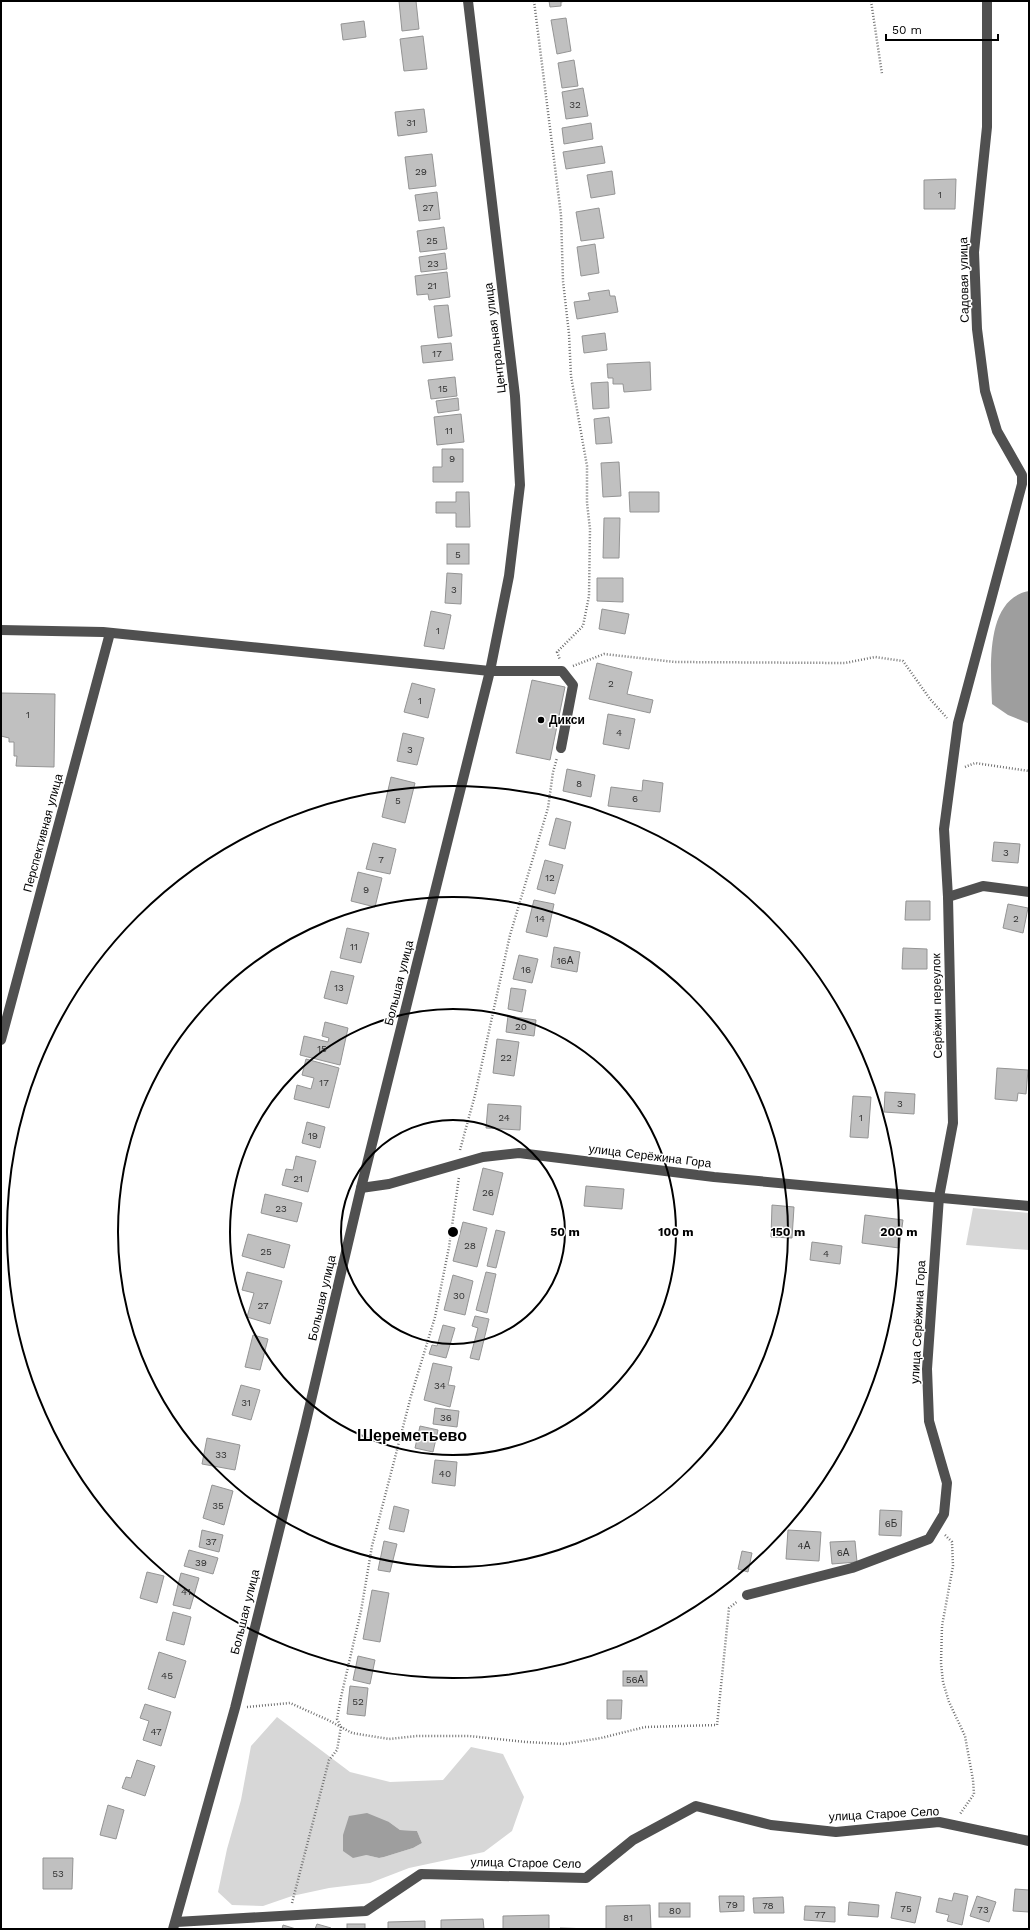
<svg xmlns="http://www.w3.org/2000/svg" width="1030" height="1930" viewBox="0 0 1030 1930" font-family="'Work Sans',sans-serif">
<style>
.green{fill:#d7d7d7;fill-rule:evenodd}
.water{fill:#9e9e9e}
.building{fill:#c0c0c0;stroke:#949494}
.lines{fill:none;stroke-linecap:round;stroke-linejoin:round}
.path{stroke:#727272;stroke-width:2.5;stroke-dasharray:1 2;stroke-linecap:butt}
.minor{stroke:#505050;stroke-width:10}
.ring{fill:none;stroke:#000;stroke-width:2}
.poi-dot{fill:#000;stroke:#fff;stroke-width:1.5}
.labels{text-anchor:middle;stroke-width:3;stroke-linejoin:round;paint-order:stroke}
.number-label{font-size:10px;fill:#303030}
.street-label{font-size:12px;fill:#000;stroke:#fff}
.poi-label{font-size:12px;font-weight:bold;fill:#000;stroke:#fff;text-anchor:start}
.district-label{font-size:16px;font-weight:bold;fill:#000;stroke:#fff}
.centre{fill:#000;stroke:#fff;stroke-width:2}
.ring-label{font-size:12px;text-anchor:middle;font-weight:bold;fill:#000;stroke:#fff;stroke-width:3;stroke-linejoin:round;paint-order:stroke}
</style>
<rect width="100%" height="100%" fill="#fff"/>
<g class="green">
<polygon points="973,1208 1029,1213 1029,1250 966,1245"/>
<path d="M277 1717 350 1772 390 1782 443 1780 471 1747 503 1754 524 1797 512 1831 484 1852 409 1868 370 1883 329 1888 292 1896 263 1906 232 1905 218 1892 227 1849 241 1800 251 1746ZM389 1822 400 1830 417 1831 422 1843 413 1848 384 1857 379 1858 366 1855Z"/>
</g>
<g class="water">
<path d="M1029 591V723H1028L1008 715 992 704C991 670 984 599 1029 591Z"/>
<polygon points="367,1813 389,1822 400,1830 417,1831 422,1843 413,1848 384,1857 379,1858 366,1855 353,1858 343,1851 343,1835 349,1816"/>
</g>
<g class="building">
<polygon points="399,1 416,1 419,29 402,31"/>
<polygon points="549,1 566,1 561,2 561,6 550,7"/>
<polygon points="566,18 571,51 557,54 551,20"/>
<polygon points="364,21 366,37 343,40 341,24"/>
<polygon points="423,36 427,69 404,71 400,39"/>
<polygon points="574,60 578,86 562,88 558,63"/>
<polygon points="583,88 588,116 566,119 562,92"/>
<polygon points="424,109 427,132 398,136 395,112"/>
<polygon points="591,123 593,139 564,144 562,128"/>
<polygon points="602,146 605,163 566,169 563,152"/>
<polygon points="432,154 436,186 409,189 405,157"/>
<polygon points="612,171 615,194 591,198 587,175"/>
<polygon points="956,179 955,209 924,209 924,180"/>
<polygon points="437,192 440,219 419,221 415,195"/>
<polygon points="599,208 604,238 581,241 576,212"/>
<polygon points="444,227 447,249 420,252 417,231"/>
<polygon points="595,244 599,273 581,276 577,247"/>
<polygon points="445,253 447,269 421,272 419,257"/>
<polygon points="447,272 450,297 429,300 428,294 417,295 415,276"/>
<polygon points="609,290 610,296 615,296 618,312 577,319 574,302 590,300 588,293"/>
<polygon points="448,305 452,336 438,338 434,306"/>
<polygon points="605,333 607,350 584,353 582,336"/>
<polygon points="451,343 453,360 423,363 421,346"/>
<polygon points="650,362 651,390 624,392 623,384 613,384 613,378 608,378 607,364"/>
<polygon points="455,377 457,396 431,399 428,380"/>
<polygon points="608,382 609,408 593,409 591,383"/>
<polygon points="458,398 459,410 438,413 436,401"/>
<polygon points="461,414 464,442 437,445 434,417"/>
<polygon points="609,417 612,443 596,444 594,419"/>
<polygon points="442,449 463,449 463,482 433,482 433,467 442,467"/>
<polygon points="619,462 621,496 603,497 601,463"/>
<polygon points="456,492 469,492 470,527 456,527 456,513 436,513 436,502 456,502"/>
<polygon points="629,492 659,492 659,512 630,512"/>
<polygon points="604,518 620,518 619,558 603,558"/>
<rect x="447" y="544" width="22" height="20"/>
<polygon points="447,573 462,574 461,604 445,603"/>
<polygon points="597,578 623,578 623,602 597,601"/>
<polygon points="602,609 629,614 625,634 599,629"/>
<polygon points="431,611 451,615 444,649 424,646"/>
<polygon points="597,663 632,672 627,694 653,700 650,713 589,699"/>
<polygon points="532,680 565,687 550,760 516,753"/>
<polygon points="412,683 435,689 428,718 404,712"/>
<polygon points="1,693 55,694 54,767 16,766 17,756 14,756 14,742 9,742 9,738 1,736"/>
<polygon points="608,714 635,719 629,749 603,744"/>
<polygon points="403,733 424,738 417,765 397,761"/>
<polygon points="567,769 595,775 591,797 563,791"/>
<polygon points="391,777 415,783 405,823 382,817"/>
<polygon points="643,780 663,783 660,812 608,806 611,787 642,791"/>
<polygon points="556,818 571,822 565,849 549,845"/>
<polygon points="994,842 1020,844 1018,863 992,861"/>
<polygon points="373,843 396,849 390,874 366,869"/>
<polygon points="545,860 563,865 555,894 537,889"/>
<polygon points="358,872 382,878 375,907 351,901"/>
<polygon points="534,900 554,904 547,937 526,932"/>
<polygon points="906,901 930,901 930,920 905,920"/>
<polygon points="1008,904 1028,908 1023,933 1003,928"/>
<polygon points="347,928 369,933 361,963 340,958"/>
<polygon points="554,947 580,952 577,972 551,967"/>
<polygon points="903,948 927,949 927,969 902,969"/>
<polygon points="519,955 538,959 532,983 513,979"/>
<polygon points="331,971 354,976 347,1004 324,998"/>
<polygon points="511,988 526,990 522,1012 508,1009"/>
<polygon points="508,1016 536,1020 534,1036 506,1032"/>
<polygon points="325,1022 348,1028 340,1065 300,1055 304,1036 328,1042 329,1038 322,1036"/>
<polygon points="497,1039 519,1042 514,1076 493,1073"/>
<polygon points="306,1059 339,1068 329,1108 294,1099 297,1085 311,1089 314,1078 302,1075"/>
<polygon points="997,1068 1028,1070 1026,1094 1018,1093 1017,1101 995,1099"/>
<polygon points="885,1092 915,1094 914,1114 884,1112"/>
<polygon points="853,1096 871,1097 868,1138 850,1137"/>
<polygon points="488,1104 521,1106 520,1130 486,1128"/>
<polygon points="307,1122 325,1127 320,1148 302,1143"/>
<polygon points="296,1156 316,1161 308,1192 282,1185 286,1169 293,1170"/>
<polygon points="483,1168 503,1173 493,1215 473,1210"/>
<polygon points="586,1186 624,1189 622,1209 584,1206"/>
<polygon points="265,1194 302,1203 297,1222 261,1213"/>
<polygon points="772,1205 794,1207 792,1238 771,1237"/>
<polygon points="865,1215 903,1220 899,1248 862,1243"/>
<polygon points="463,1222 487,1228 477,1267 453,1261"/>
<polygon points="496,1230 505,1232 496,1268 487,1266"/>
<polygon points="248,1234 290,1245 284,1268 242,1256"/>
<polygon points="812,1242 842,1246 840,1264 810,1260"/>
<polygon points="247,1272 282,1281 270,1324 247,1317 254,1293 242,1290"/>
<polygon points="486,1272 496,1274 487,1313 476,1310"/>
<polygon points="453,1275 473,1281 465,1315 444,1310"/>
<polygon points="475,1316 489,1319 479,1360 470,1358 478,1328 472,1326"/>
<polygon points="443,1325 455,1328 446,1358 429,1354 432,1345 437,1346"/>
<polygon points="253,1335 268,1339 260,1370 245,1367"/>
<polygon points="433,1363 452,1367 448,1385 455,1386 450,1407 424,1400"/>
<polygon points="241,1385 260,1390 251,1420 232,1415"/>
<polygon points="435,1408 459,1411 457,1427 433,1424"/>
<polygon points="420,1426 438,1430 433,1452 415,1448"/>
<polygon points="207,1438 240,1445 235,1470 202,1464"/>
<polygon points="435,1460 457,1462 455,1486 432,1483"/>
<polygon points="212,1485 233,1491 224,1525 203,1518"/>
<polygon points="394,1506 409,1510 404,1532 389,1529"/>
<polygon points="880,1510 902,1511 901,1536 879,1535"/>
<polygon points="202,1530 223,1535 219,1552 199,1547"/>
<polygon points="788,1530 821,1532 819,1561 786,1559"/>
<polygon points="384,1541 397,1544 390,1572 378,1570"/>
<polygon points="855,1541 857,1562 832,1564 830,1542"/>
<polygon points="189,1550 218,1558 213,1574 184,1566"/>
<polygon points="742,1551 752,1553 748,1572 738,1569"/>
<polygon points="147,1572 164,1576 157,1603 140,1598"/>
<polygon points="181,1573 199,1578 190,1609 173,1605"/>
<polygon points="372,1590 389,1593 380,1642 363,1639"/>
<polygon points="173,1612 191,1617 184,1645 166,1640"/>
<polygon points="159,1652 186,1661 175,1698 148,1689"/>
<polygon points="358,1656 375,1660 370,1684 353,1680"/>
<rect x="623" y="1671" width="24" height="15"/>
<polygon points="350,1686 368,1688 365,1716 347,1714"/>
<polygon points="607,1700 622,1700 621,1719 607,1719"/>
<polygon points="145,1704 171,1712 161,1746 143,1740 149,1721 140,1718"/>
<polygon points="137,1760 155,1766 145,1796 122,1788 126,1777 131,1778"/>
<polygon points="108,1805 124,1810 116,1839 100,1835"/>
<polygon points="43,1858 73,1858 72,1889 43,1889"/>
<polygon points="1015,1889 1029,1890 1029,1912 1013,1911"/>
<polygon points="896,1892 921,1897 915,1923 891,1918"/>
<polygon points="954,1893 968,1896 962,1925 947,1921 949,1915 936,1912 939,1898 952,1901"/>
<polygon points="719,1896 744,1896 744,1911 720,1912"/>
<polygon points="977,1896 996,1902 989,1922 970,1916"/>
<polygon points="783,1897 784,1913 754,1913 753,1898"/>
<polygon points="849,1902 879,1905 878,1917 848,1915"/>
<rect x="659" y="1903" width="31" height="14"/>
<polygon points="650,1905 651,1929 606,1929 606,1906"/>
<polygon points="805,1906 835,1907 835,1922 804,1920"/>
<polygon points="549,1915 549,1929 503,1929 503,1916"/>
<polygon points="483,1919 484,1929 441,1929 441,1920"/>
<polygon points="425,1921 425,1929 388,1929 388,1922"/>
<polygon points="317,1924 331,1928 331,1929 315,1929"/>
<rect x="347" y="1924" width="18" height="5"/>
<polygon points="283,1925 296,1929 282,1929"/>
<polygon points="560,1928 593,1929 560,1929"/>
</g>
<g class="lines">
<g class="path">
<polyline points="534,1 561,215 563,281 569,334 571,376 587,466 587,503 590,529 589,596 583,626 557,652 560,660"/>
<polyline points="871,1 882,74"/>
<polyline points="573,666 604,654 675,662 845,663 875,657 903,661 930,699 947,718"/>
<polyline points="965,767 975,763 1029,771"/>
<polyline points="460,1150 475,1095 510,935 548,808 553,772 557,758"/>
<polyline points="945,1535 952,1542 953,1566 942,1626 941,1663 943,1682 949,1702 965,1736 973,1780 974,1794 960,1814"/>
<polyline points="247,1707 290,1703 328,1720 352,1733 389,1739 417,1736 469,1736 526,1742 564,1744 601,1738 645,1727 717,1725 729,1608 738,1601"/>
<polyline points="292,1903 329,1760 337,1750 341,1727 337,1719 341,1697 361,1611 372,1546 411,1396 435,1317 449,1247 459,1177"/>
</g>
<g class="minor">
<polyline points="1,630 103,632 490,671 562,671 573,685 561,748"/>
<polyline points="948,897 944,829 958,723 1022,484 1022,475 997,431 985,391 977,329 974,252 987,127 987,1"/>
<polyline points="1,1040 110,633"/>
<polyline points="361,1188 389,1184 483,1157 519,1153 714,1177 1029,1206"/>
<polyline points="747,1595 852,1568 929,1539 944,1514 947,1483 929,1421 927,1369 939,1197 953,1123 948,897 983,886 1029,892"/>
<polyline points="176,1922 366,1911 421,1874 586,1878 633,1840 696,1806 771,1825 836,1832 939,1822 1029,1841"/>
<polyline points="173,1929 235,1708 305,1426 361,1188 490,671 509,576 520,485 515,396 468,1"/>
</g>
</g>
<g class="ring">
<circle cx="453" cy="1232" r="112"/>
<circle cx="453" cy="1232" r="223"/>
<circle cx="453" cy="1232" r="335"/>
<circle cx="453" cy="1232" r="446"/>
</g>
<circle class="poi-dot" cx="541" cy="720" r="4"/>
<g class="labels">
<g class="number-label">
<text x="575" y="108">32</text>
<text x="411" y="126">31</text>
<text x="421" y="175">29</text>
<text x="940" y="198">1</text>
<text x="428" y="211">27</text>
<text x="432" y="244">25</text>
<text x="433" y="267">23</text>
<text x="432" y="289">21</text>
<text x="437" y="357">17</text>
<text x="443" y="392">15</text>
<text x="449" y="434">11</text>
<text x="452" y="462">9</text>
<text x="458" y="558">5</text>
<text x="454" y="593">3</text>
<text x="438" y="634">1</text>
<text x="611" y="687">2</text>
<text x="420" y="704">1</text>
<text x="28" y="718">1</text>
<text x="619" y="736">4</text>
<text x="410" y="753">3</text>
<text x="579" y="787">8</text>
<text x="635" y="802">6</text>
<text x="398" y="804">5</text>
<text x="1006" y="856">3</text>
<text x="381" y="863">7</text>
<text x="550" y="881">12</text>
<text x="366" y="893">9</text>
<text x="540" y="922">14</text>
<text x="1016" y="922">2</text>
<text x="354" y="950">11</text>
<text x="565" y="964">16А</text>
<text x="526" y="973">16</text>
<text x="339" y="991">13</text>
<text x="521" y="1030">20</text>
<text x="322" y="1052">15</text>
<text x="506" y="1061">22</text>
<text x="324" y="1086">17</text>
<text x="900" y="1107">3</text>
<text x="504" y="1121">24</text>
<text x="861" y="1121">1</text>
<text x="313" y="1139">19</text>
<text x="298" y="1182">21</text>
<text x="488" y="1196">26</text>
<text x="281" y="1212">23</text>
<text x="470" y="1249">28</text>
<text x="266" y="1255">25</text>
<text x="826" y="1257">4</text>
<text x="459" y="1299">30</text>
<text x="263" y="1309">27</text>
<text x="440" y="1389">34</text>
<text x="246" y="1406">31</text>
<text x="446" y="1421">36</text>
<text x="221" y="1458">33</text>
<text x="445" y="1477">40</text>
<text x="218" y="1509">35</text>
<text x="891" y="1527">6Б</text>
<text x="211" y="1545">37</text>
<text x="804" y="1549">4А</text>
<text x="843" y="1556">6А</text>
<text x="201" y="1566">39</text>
<text x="186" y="1595">41</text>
<text x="167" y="1679">45</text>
<text x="635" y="1683">56А</text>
<text x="358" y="1705">52</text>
<text x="156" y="1735">47</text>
<text x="58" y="1877">53</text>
<text x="732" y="1908">79</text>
<text x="768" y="1909">78</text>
<text x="906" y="1912">75</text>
<text x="983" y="1913">73</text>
<text x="675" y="1914">80</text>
<text x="820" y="1918">77</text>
<text x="628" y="1921">81</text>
</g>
<g class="street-label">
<text transform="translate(964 280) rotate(-91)" y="4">Садовая улица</text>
<text transform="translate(495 338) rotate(-97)" y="4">Центральная улица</text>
<text transform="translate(43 833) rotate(-75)" y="4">Перспективная улица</text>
<text transform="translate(399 983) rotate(-76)" y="4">Большая улица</text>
<text transform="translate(937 1006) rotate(-91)" y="4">Серёжин переулок</text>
<text transform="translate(650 1156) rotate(7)" y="4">улица Серёжина Гора</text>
<text transform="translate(322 1298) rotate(-77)" y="4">Большая улица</text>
<text transform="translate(918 1322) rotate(-87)" y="4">улица Серёжина Гора</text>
<text transform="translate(245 1612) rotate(-76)" y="4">Большая улица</text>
<text transform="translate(884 1814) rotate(-3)" y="4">улица Старое Село</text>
<text transform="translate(526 1863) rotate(1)" y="4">улица Старое Село</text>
</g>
<g class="poi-label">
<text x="549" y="724">Дикси</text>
</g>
<g class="district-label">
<text x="412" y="1441">Шереметьево</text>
</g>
</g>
<circle cx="453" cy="1232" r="6" class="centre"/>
<g class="ring-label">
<text x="565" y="1236">50 m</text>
<text x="676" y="1236">100 m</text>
<text x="788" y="1236">150 m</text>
<text x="899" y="1236">200 m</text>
</g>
<rect width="1030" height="1930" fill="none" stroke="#000000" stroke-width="4"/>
<path d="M886 34v6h112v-6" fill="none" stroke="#000000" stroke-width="2"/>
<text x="892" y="34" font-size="12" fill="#000000" stroke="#ffffff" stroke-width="3" paint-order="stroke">50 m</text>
</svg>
